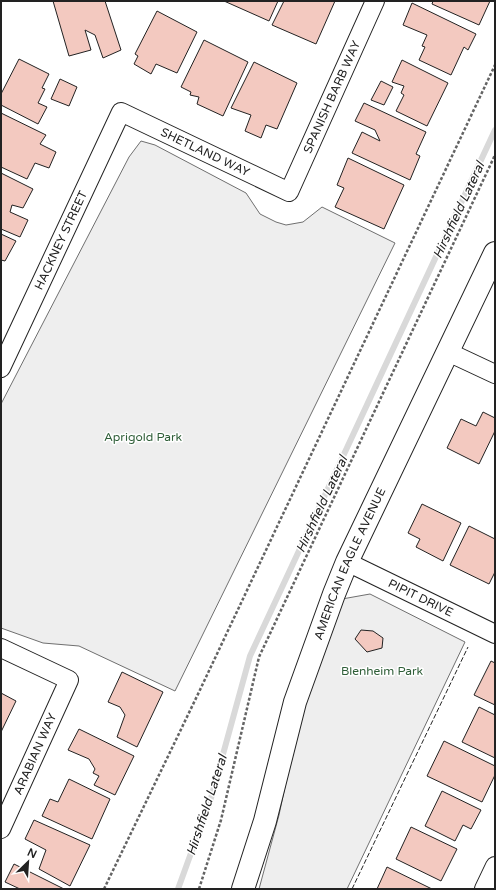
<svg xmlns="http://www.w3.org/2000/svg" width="496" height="890" viewBox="0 0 496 890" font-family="'Varela Round',sans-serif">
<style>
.green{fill:#eee;stroke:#6f6f6f}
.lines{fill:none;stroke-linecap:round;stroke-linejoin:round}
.stream{stroke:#d9d9d9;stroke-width:6}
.building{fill:#f3c9c0;stroke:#222}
.street-casing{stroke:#222;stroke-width:20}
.secondary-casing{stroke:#222;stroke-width:24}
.path{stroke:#646464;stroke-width:2.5;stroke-dasharray:3 2;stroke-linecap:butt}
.street{stroke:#fff;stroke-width:18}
.secondary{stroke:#fff;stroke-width:22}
.fence{stroke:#222;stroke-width:1;stroke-dasharray:5 2;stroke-linecap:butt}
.labels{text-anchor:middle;stroke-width:3;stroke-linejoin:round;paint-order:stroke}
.street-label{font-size:12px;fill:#222;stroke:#fff}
.park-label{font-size:12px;fill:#2f5e38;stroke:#fff}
.water-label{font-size:13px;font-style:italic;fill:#222;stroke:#fff}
</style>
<rect width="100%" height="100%" fill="#fff"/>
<g class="green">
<polygon points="141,141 155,145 246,193 260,214 276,222 286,225 303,222 322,207 395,243 175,691 79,646 43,643 1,628 1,404 129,157"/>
<polygon points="370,594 465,642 347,889 259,889 279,815 297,730 323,647 342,599"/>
</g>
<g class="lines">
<polyline class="stream" points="178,889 211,798 250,656 495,130"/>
</g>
<g class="building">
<polygon points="53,1 105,1 121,50 103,58 95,35 85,30 91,50 69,56"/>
<polygon points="224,1 278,1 269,21"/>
<polygon points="284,1 335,1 316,44 272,25"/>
<polygon points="433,1 490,1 479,25 432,4"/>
<polygon points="412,3 476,34 468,50 464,47 451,75 419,60 425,47 422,46 427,35 403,25"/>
<polygon points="157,11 197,32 177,73 156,64 151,74 134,64 138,56 135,54"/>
<polygon points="204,40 248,62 223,116 197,104 199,97 190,95 191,92 181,87"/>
<polygon points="19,59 49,74 42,88 45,89 38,103 47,107 38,124 1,105 1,94"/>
<polygon points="402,60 448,83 427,126 396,111 404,95 401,93 404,86 392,82"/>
<polygon points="254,62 297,83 277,129 266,125 261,138 245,131 251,115 231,108"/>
<polygon points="60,79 77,87 69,106 51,99"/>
<polygon points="381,81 393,87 384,105 371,100"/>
<polygon points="364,103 426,132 416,154 420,156 410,180 352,153 362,132 380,141 375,130 355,121"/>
<polygon points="1,113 46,135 40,144 56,152 49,168 35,163 27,179 1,167"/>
<polygon points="348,158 404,185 384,229 335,207 344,188 337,185"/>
<polygon points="1,173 33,189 23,208 12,205 10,212 28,220 20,237 1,229"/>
<polygon points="1,234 16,241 5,261 1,260"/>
<polygon points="483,412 495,418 495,431 479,464 447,448 461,419 476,426"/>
<polygon points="422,504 461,523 443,561 416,547 420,539 408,533"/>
<polygon points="469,526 495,539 495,572 489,584 450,565"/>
<polygon points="361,630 373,631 383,638 382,648 367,652 355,639"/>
<polygon points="491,661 495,663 495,705 474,695"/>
<polygon points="122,672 163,692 137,747 117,737 125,715 120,707 108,702"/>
<polygon points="1,693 16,701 1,732"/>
<polygon points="479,707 495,715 495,758 462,742"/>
<polygon points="79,729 134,756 115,795 94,785 99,776 93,773 95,769 89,759 68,750"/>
<polygon points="444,741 495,766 495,775 482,802 427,776"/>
<polygon points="69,779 110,799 92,839 42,816 50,799 58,802"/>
<polygon points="442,791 481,810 471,829 463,825 455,841 425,826"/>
<polygon points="34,820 90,845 70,886 39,869 46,850 25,839"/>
<polygon points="411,827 457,849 441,881 396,859"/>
<polygon points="14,864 64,889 20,889 5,882"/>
<polygon points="387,867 432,889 377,889"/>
</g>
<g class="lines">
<g class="street-casing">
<g id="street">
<polyline points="448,352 495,374"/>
<path id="s1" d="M1 368 121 112 289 192 375 1"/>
<path id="s2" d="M347 562 495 634"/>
<polyline points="1,648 69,680 1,829"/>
<polyline points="484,889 495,866"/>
</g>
</g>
<g class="secondary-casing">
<g id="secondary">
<path id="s3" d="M243 889 265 821 295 702 334 594 347 562 495 253"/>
</g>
</g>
<g class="path">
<polyline points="104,889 199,692 495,65"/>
<polyline points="199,889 221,820 259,657 495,155"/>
</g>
<use href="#street" class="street"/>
<use href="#secondary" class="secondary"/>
<polyline class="fence" points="352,889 468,647"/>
</g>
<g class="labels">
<g class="street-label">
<text dy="4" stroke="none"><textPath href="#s1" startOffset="573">SPANISH BARB WAY</textPath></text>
<text dy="4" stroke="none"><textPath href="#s1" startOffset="376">SHETLAND WAY</textPath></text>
<text dy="4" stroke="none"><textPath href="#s1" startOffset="141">HACKNEY STREET</textPath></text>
<text dy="4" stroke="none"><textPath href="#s3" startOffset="343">AMERICAN EAGLE AVENUE</textPath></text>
<text dy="4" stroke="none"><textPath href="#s2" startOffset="82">PIPIT DRIVE</textPath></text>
<text transform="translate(35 754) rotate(-66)" y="4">ARABIAN WAY</text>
</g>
<g class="park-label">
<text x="143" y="441">Aprigold Park</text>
<text x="382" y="675">Blenheim Park</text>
</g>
<g class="water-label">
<text transform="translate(458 210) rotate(-65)" y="5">Hirshfield Lateral</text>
<text transform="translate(321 504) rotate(-65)" y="5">Hirshfield Lateral</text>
<text transform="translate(206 805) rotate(-72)" y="5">Hirshfield Lateral</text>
</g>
</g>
<rect width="496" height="890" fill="none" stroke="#222222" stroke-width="4"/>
<g transform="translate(28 862) rotate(25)" stroke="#ffffff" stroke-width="3" paint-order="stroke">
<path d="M0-3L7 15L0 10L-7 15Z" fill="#222222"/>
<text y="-6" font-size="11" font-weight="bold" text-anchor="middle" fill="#222222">N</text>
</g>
</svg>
